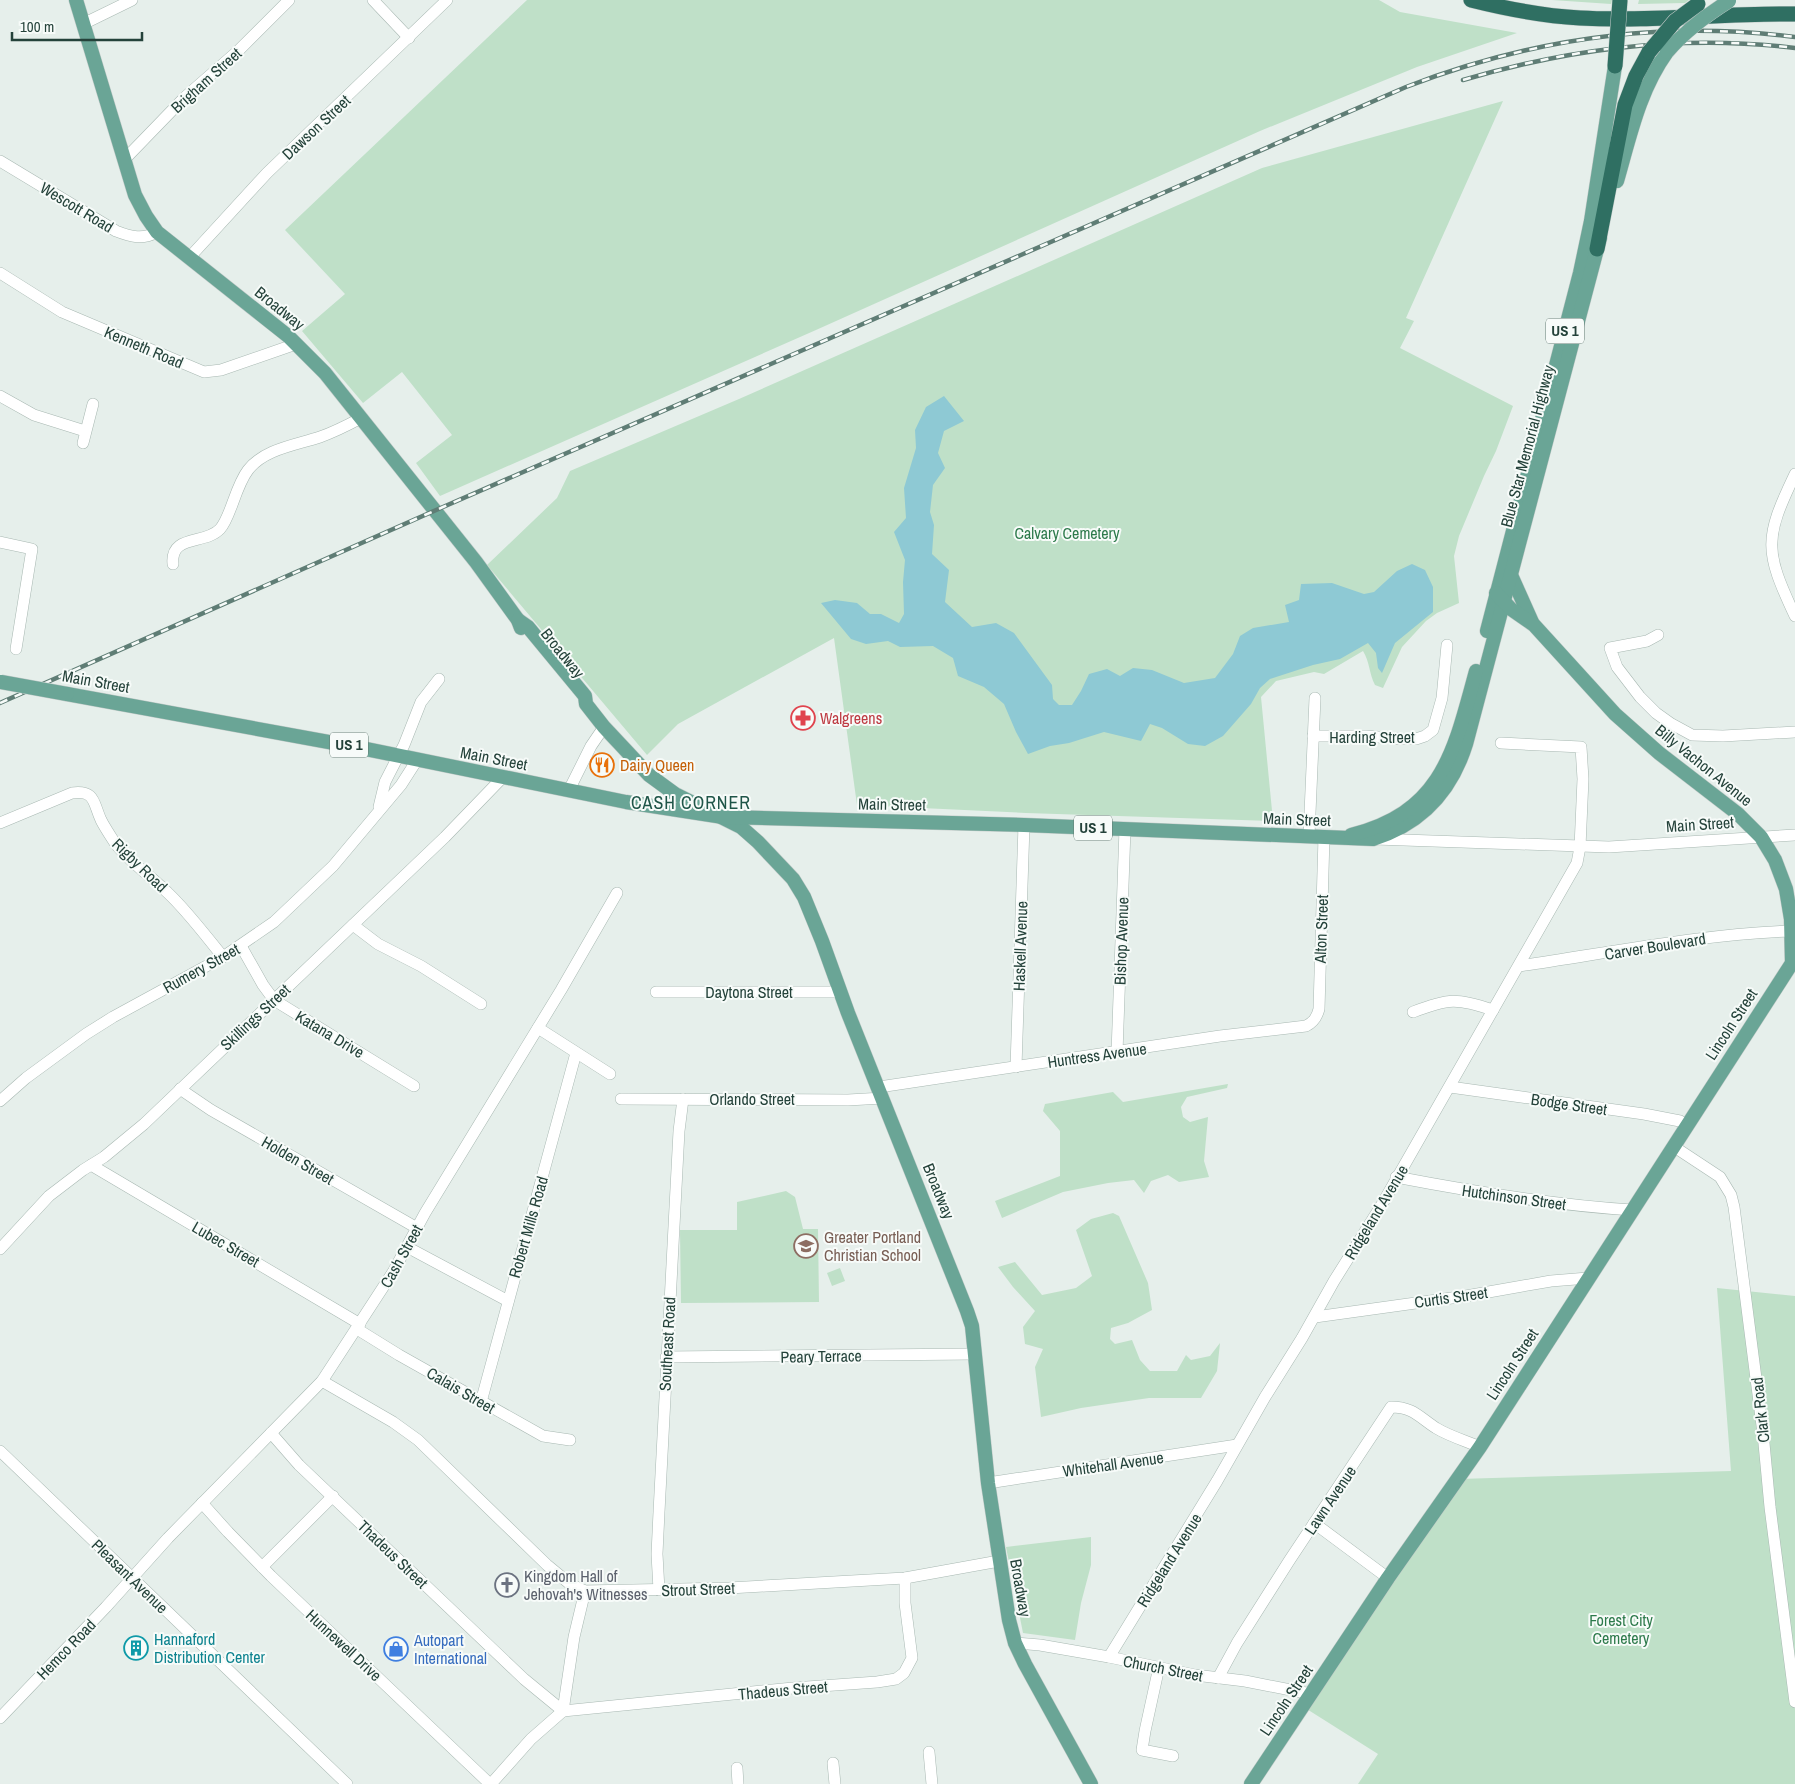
<svg xmlns="http://www.w3.org/2000/svg" width="1795" height="1784" viewBox="0 0 1795 1784" font-family="'Archivo Narrow',sans-serif">
<style>
.green{fill:#bfe0c8}
.water{fill:#8ec9d4}
.lines{fill:none;stroke-linecap:round;stroke-linejoin:round}
.minor-casing{stroke:#a8b8b2;stroke-width:12}
.major-casing{stroke:#c2cac8;stroke-width:15}
.highway-casing{stroke:#c2cac8;stroke-width:16}
.minor{stroke:#fff;stroke-width:11}
.major{stroke:#6aa596;stroke-width:14}
.highway{stroke:#2f6f62;stroke-width:15}
.rail-casing{stroke:#5f7d75;stroke-width:4.5}
.rail{stroke:#f7fbf9;stroke-width:2.5;stroke-dasharray:8;stroke-linecap:butt}
.major-bridge-casing{stroke:#c2cac8;stroke-width:15;stroke-linecap:butt}
.highway-bridge-casing{stroke:#c2cac8;stroke-width:16;stroke-linecap:butt}
.major-bridge{stroke:#6aa596;stroke-width:14}
.highway-bridge{stroke:#2f6f62;stroke-width:15}
.labels{text-anchor:middle;stroke-width:4;stroke-linejoin:round;paint-order:stroke}
.shield{fill:#f7fbf9;stroke:#637a73;stroke-width:1}
.shield-label{font-size:15px;font-weight:bold;fill:#24423a}
.street-label{font-size:16px;fill:#24423a;stroke:#f7fbf9}
.park-label{font-size:16px;fill:#2d7a4b;stroke:#f7fbf9}
.health-label{font-size:16px;fill:#be3a42;stroke:#f7fbf9;text-anchor:start}
.food-label{font-size:16px;fill:#c56008;stroke:#f7fbf9;text-anchor:start}
.education-label{font-size:16px;fill:#785e54;stroke:#f7fbf9;text-anchor:start}
.worship-label{font-size:16px;fill:#5b616d;stroke:#f7fbf9;text-anchor:start}
.culture-label{font-size:16px;fill:#0d838f;stroke:#f7fbf9;text-anchor:start}
.shop-label{font-size:16px;fill:#366cbe;stroke:#f7fbf9;text-anchor:start}
.neighbourhood-label{font-size:18px;letter-spacing:1px;fill:#1f5548;stroke:#f7fbf9}
</style>
<rect width="100%" height="100%" fill="#e6efeb"/>
<g class="green">
<polygon points="527,0 1379,0 1400,12 1517,33 1417,67 1260,131 816,330 440,496 416,463 452,435 402,372 363,403 302,331 345,294 285,230"/>
<polygon points="1552,0 1612,0 1611,4"/>
<polygon points="1639,0 1689,0 1685,3 1638,4"/>
<path d="M1503 101 1406 318 1414 321 1400 348 1513 406 1496 451 1484 476 1459 536 1454 556 1459 603 1437 613 1426 621 1402 647 1383 688 1375 685C1369 674 1370 662 1363 651L1324 674 1314 672 1276 681 1261 697 1273 821 1026 813 857 805 834 638 678 724 647 755 487 565 557 498 570 471 739 399 1262 168Z"/>
<polygon points="1228,1084 1227,1088 1187,1097 1181,1107 1183,1117 1190,1122 1208,1117 1204,1161 1209,1177 1179,1182 1168,1175 1151,1181 1144,1193 1134,1180 1108,1183 1063,1192 1002,1218 995,1201 1060,1176 1060,1131 1043,1111 1045,1104 1113,1092 1123,1102"/>
<polygon points="786,1191 795,1197 803,1229 818,1229 819,1302 681,1303 680,1230 737,1230 737,1202"/>
<polygon points="1113,1213 1119,1216 1148,1283 1152,1310 1128,1323 1111,1328 1110,1339 1115,1344 1132,1340 1140,1360 1150,1371 1177,1371 1186,1355 1191,1360 1210,1356 1220,1343 1217,1371 1201,1398 1149,1398 1081,1408 1041,1417 1035,1367 1043,1349 1025,1344 1023,1327 1035,1311 1013,1287 998,1267 1015,1262 1042,1295 1076,1288 1092,1276 1076,1230 1091,1219"/>
<polygon points="840,1268 845,1281 832,1286 827,1273"/>
<polygon points="1717,1288 1795,1296 1795,1784 1358,1784 1378,1754 1302,1706 1459,1479 1731,1471"/>
<polygon points="1091,1537 1091,1565 1081,1603 1075,1640 1023,1633 1006,1547"/>
</g>
<polygon class="water" points="944,396 964,421 944,431 938,453 945,468 933,485 930,512 934,525 932,554 949,570 945,602 972,627 996,623 1014,633 1052,685 1053,699 1059,705 1072,705 1081,691 1089,674 1107,669 1120,676 1133,668 1152,670 1184,683 1215,678 1233,654 1240,636 1253,628 1289,622 1285,605 1299,600 1301,584 1332,583 1364,594 1374,592 1397,571 1412,564 1425,570 1433,587 1433,612 1395,643 1382,673 1378,668 1376,653 1368,643 1340,659 1313,665 1270,679 1260,688 1251,704 1223,736 1205,746 1188,744 1162,728 1150,724 1141,741 1104,732 1069,743 1050,746 1028,754 1016,732 1004,704 984,687 958,676 953,658 933,646 900,647 888,641 866,644 851,639 821,603 835,600 857,603 870,614 881,614 899,623 904,614 903,582 905,560 894,532 906,518 904,488 916,448 915,430 926,407"/>
<g class="lines">
<g class="minor-casing">
<g id="minor">
<polyline points="373,0 409,38"/>
<polyline points="83,24 132,0"/>
<polyline points="124,160 184,98 238,51 289,0"/>
<path d="M0 161 116 231C131 237 143 240 157 232"/>
<polyline points="189,258 267,173 447,0"/>
<polyline points="0,273 62,312 204,372 221,370 296,344"/>
<polyline points="0,396 34,415 85,431"/>
<polyline points="83,443 93,404"/>
<path d="M1795 474C1764 539 1764 550 1795 616"/>
<polyline points="0,542 32,549 16,649"/>
<path d="M173 564C170 534 205 545 220 529 231 517 235 487 248 470 264 449 296 445 320 437 334 432 348 425 361 418"/>
<polyline points="1658,635 1647,641 1610,648 1617,667 1640,697 1656,713 1670,723 1692,735 1723,736 1795,732"/>
<polyline points="1313,736 1366,736 1402,739 1416,739 1425,736 1433,730 1442,698 1447,645"/>
<polyline points="569,790 591,746 604,727"/>
<polyline points="379,807 385,782 404,745 421,702 439,679"/>
<path d="M0 823 72 793C96 790 93 803 101 820 105 828 110 835 115 843 129 862 151 876 168 893 188 912 205 935 223 957"/>
<polyline points="1309,836 1315,698"/>
<polyline points="1375,839 1609,847 1795,835"/>
<polyline points="353,925 378,944 421,966 481,1004"/>
<polyline points="241,946 263,985 274,1000 414,1086"/>
<path d="M1519 966C1608 953 1702 934 1791 931"/>
<polyline points="656,992 841,992"/>
<path d="M1413 1012C1449 998 1457 998 1493 1010"/>
<polyline points="538,1028 610,1074"/>
<polyline points="1117,1053 1125,829"/>
<polyline points="1016,1067 1024,825"/>
<path d="M879 1087 1220 1036 1306 1026C1314 1022 1317 1017 1319 1009L1324 837"/>
<polyline points="1450,1087 1644,1114 1680,1121 1687,1125"/>
<polyline points="180,1089 211,1110 417,1228"/>
<polyline points="621,1099 848,1100 883,1098"/>
<polyline points="0,1101 26,1078 86,1034 113,1017 223,957 274,922 333,866 401,785 417,760"/>
<polyline points="1673,1146 1720,1177 1731,1195 1734,1207 1763,1433 1770,1507 1795,1702"/>
<polyline points="91,1165 360,1324"/>
<path d="M1396 1177C1474 1192 1553 1205 1632 1210"/>
<polyline points="407,1247 508,1301"/>
<polyline points="0,1249 49,1196 83,1170 104,1157 144,1124 445,837 503,777"/>
<polyline points="1315,1317 1466,1296 1551,1281 1588,1278"/>
<polyline points="357,1329 399,1355 543,1436 570,1440"/>
<polyline points="666,1357 975,1354"/>
<polyline points="322,1381 393,1422 418,1440 547,1565 570,1584 585,1591 729,1588 905,1578 999,1561"/>
<polyline points="481,1402 576,1053"/>
<polyline points="271,1433 299,1465 524,1679 563,1711 793,1688 877,1682 896,1679 904,1673 912,1658 905,1603 905,1578"/>
<polyline points="0,1451 347,1784"/>
<polyline points="988,1483 1237,1445"/>
<polyline points="202,1503 228,1532 271,1576 490,1784"/>
<polyline points="1314,1523 1388,1578"/>
<polyline points="262,1567 333,1496"/>
<polyline points="659,1590 657,1554 659,1512 679,1131 683,1099"/>
<polyline points="1015,1643 1040,1645 1109,1657 1195,1675 1245,1681 1311,1694"/>
<polyline points="1109,1657 1217,1481 1265,1397 1302,1338 1334,1281 1381,1206 1577,863 1580,847 1583,779 1581,747 1501,743"/>
<polyline points="1159,1667 1145,1731 1142,1750 1173,1756"/>
<path d="M1218 1678 1237 1643 1289 1561 1391 1407C1413 1407 1419 1417 1436 1428 1449 1436 1466 1441 1480 1447"/>
<polyline points="0,1718 106,1607 168,1538 322,1381 393,1272 425,1213 561,990 617,893"/>
<polyline points="929,1752 932,1784"/>
<polyline points="833,1763 835,1784"/>
<polyline points="737,1768 738,1784"/>
<polyline points="491,1784 531,1739 563,1711 574,1637 585,1591"/>
</g>
</g>
<g class="major-casing">
<g id="major">
<polyline points="76,0 135,195 146,216 157,232 288,336 325,373 476,562 518,620 521,628"/>
<path d="M1617 181C1630 136 1639 91 1667 52"/>
<polyline points="1511,575 1532,622"/>
<polyline points="518,620 528,627 585,696 586,704 604,727 649,775 675,794 741,827 758,842 793,879 804,897 822,941 848,1013 967,1311 972,1326 988,1483 1009,1620 1015,1643 1025,1664 1091,1784"/>
<polyline points="1487,631 1580,273 1591,221 1615,66"/>
<path d="M67 694 356 747 626 802 723 817 1024 825 1373 839C1421 824 1451 792 1466 744L1600 238"/>
<path d="M1351 835C1443 812 1454 751 1476 671"/>
<polyline points="1251,1784 1388,1578 1480,1447 1792,963 1791,919 1786,889 1775,860 1761,837 1738,814 1659,753 1615,714 1534,625 1511,609 1496,593"/>
</g>
</g>
<g class="highway-casing">
<g id="highway">
<path d="M1471 0C1507 9 1543 16 1580 18 1652 22 1723 13 1795 14"/>
<polyline points="1597,249 1625,105 1636,76 1649,52"/>
</g>
</g>
<use href="#minor" class="minor"/>
<use href="#major" class="major"/>
<use href="#highway" class="highway"/>
<g class="rail-casing">
<g id="rail">
<path d="M1463 80C1572 48 1681 34 1795 48"/>
<path d="M0 703 443 507 1406 87C1530 39 1662 20 1795 37"/>
</g>
</g>
<use href="#rail" class="rail"/>
<g class="major-bridge-casing">
<g id="major-bridge">
<path d="M1667 52C1685 31 1705 16 1729 1"/>
<polyline points="1,682 67,694"/>
</g>
</g>
<g class="highway-bridge-casing">
<g id="highway-bridge">
<polyline points="1649,52 1675,21 1698,4"/>
<polyline points="1615,66 1620,0"/>
</g>
</g>
<use href="#major-bridge" class="major-bridge"/>
<use href="#highway-bridge" class="highway-bridge"/>
</g>
<defs>
<g id="pharmacy-ring" transform="scale(1.25)"><circle r="9.5" fill="#f7fbf9" stroke="#e0444e" stroke-width="1.5"/><path d="M-2-6h4v4h4v4h-4v4h-4v-4h-4v-4h4Z" fill="#e0444e"/></g>
<g id="restaurant-ring" transform="scale(1.25)"><circle r="9.5" fill="#f7fbf9" stroke="#e8710a" stroke-width="1.5"/><path d="M-5-6h1v4h1v-4h1v4h1v-4h1v5L-1.5 .5V6h-2V.5L-5-1ZM5-6V6H3V1.5H1.5Q1.5-4 5-6Z" fill="#e8710a"/></g>
<g id="school-ring" transform="scale(1.25)"><circle r="9.5" fill="#f7fbf9" stroke="#8d6e63" stroke-width="1.5"/><path d="M0-5L7-2L0 1L-7-2ZM-4 1L0 2.5L4 1V4Q0 6-4 4Z" fill="#8d6e63"/></g>
<g id="church-ring" transform="scale(1.25)"><circle r="9.5" fill="#f7fbf9" stroke="#6b7280" stroke-width="1.5"/><path d="M-1.2-6h2.4v3.5h3.3v2.4h-3.3V6h-2.4V-.1h-3.3v-2.4h3.3Z" fill="#6b7280"/></g>
<g id="building-ring" transform="scale(1.25)"><circle r="9.5" fill="#f7fbf9" stroke="#0f9aa8" stroke-width="1.5"/><path d="M-4-6H4V6H1V3H-1V6H-4ZM-2.5-4.3h1.7v1.8h-1.7ZM.8-4.3h1.7v1.8H.8ZM-2.5-1h1.7V.8h-1.7ZM.8-1h1.7V.8H.8Z" fill="#0f9aa8"/></g>
<g id="shop-ring" transform="scale(1.25)"><circle r="9.5" fill="#f7fbf9" stroke="#3f7fe0" stroke-width="1.5"/><path d="M-5-2.5h2.3a2.7 3.5 0 0 1 5.4 0H5L5.5 6h-11ZM-1.5-2.5h3a1.5 2.3 0 0 0-3 0Z" fill="#3f7fe0"/></g>
</defs>
<g fill-rule="evenodd">
<use href="#pharmacy-ring" x="803" y="718"/>
<use href="#restaurant-ring" x="602" y="765"/>
<use href="#school-ring" x="806" y="1246"/>
<use href="#church-ring" x="507" y="1585"/>
<use href="#building-ring" x="136" y="1648"/>
<use href="#shop-ring" x="396" y="1649"/>
</g>
<g class="labels">
<g class="shield">
<rect x="1546" y="318.5" width="38" height="25" rx="4"/>
<rect x="330" y="732.5" width="38" height="25" rx="4"/>
<rect x="1074" y="815.5" width="38" height="25" rx="4"/>
</g>
<g class="shield-label">
<text x="1565" y="336">US 1</text>
<text x="349" y="750">US 1</text>
<text x="1093" y="833">US 1</text>
</g>
<g class="street-label">
<text transform="translate(206 80) rotate(-42)" y="6">Brigham Street</text>
<text transform="translate(316 127) rotate(-43)" y="6">Dawson Street</text>
<text transform="translate(77 207) rotate(31)" y="6">Wescott Road</text>
<text transform="translate(280 308) rotate(39)" y="6">Broadway</text>
<text transform="translate(144 347) rotate(23)" y="6">Kenneth Road</text>
<text transform="translate(1527 446) rotate(-75)" y="6">Blue Star Memorial Highway</text>
<text transform="translate(563 653) rotate(51)" y="6">Broadway</text>
<text transform="translate(96 681) rotate(10)" y="6">Main Street</text>
<text x="1372" y="743">Harding Street</text>
<text transform="translate(494 758) rotate(11)" y="6">Main Street</text>
<text transform="translate(1704 765) rotate(39)" y="6">Billy Vachon Avenue</text>
<text transform="translate(892 804) rotate(1)" y="6">Main Street</text>
<text transform="translate(1297 819) rotate(2)" y="6">Main Street</text>
<text transform="translate(1700 824) rotate(-4)" y="6">Main Street</text>
<text transform="translate(140 865) rotate(44)" y="6">Rigby Road</text>
<text transform="translate(1321 929) rotate(-88)" y="6">Alton Street</text>
<text transform="translate(1121 941) rotate(-88)" y="6">Bishop Avenue</text>
<text transform="translate(1020 946) rotate(-88)" y="6">Haskell Avenue</text>
<text transform="translate(1655 946) rotate(-9)" y="6">Carver Boulevard</text>
<text transform="translate(201 968) rotate(-29)" y="6">Rumery Street</text>
<text x="749" y="998">Daytona Street</text>
<text transform="translate(255 1017) rotate(-43)" y="6">Skillings Street</text>
<text transform="translate(1731 1024) rotate(-57)" y="6">Lincoln Street</text>
<text transform="translate(330 1034) rotate(31)" y="6">Katana Drive</text>
<text transform="translate(1097 1055) rotate(-8)" y="6">Huntress Avenue</text>
<text x="752" y="1105">Orlando Street</text>
<text transform="translate(1569 1104) rotate(8)" y="6">Bodge Street</text>
<text transform="translate(298 1160) rotate(30)" y="6">Holden Street</text>
<text transform="translate(939 1191) rotate(68)" y="6">Broadway</text>
<text transform="translate(1514 1197) rotate(8)" y="6">Hutchinson Street</text>
<text transform="translate(1376 1212) rotate(-59)" y="6">Ridgeland Avenue</text>
<text transform="translate(528 1227) rotate(-74)" y="6">Robert Mills Road</text>
<text transform="translate(226 1244) rotate(30)" y="6">Lubec Street</text>
<text transform="translate(401 1256) rotate(-61)" y="6">Cash Street</text>
<text transform="translate(1451 1297) rotate(-8)" y="6">Curtis Street</text>
<text transform="translate(667 1344) rotate(-87)" y="6">Southeast Road</text>
<text transform="translate(821 1356) rotate(-1)" y="6">Peary Terrace</text>
<text transform="translate(1512 1364) rotate(-57)" y="6">Lincoln Street</text>
<text transform="translate(461 1390) rotate(30)" y="6">Calais Street</text>
<text transform="translate(1760 1410) rotate(-96)" y="6">Clark Road</text>
<text transform="translate(1113 1464) rotate(-8)" y="6">Whitehall Avenue</text>
<text transform="translate(1330 1500) rotate(-56)" y="6">Lawn Avenue</text>
<text transform="translate(393 1554) rotate(44)" y="6">Thadeus Street</text>
<text transform="translate(1169 1560) rotate(-58)" y="6">Ridgeland Avenue</text>
<text transform="translate(130 1576) rotate(44)" y="6">Pleasant Avenue</text>
<text transform="translate(1021 1588) rotate(80)" y="6">Broadway</text>
<text transform="translate(698 1589) rotate(-2)" y="6">Strout Street</text>
<text transform="translate(344 1645) rotate(43)" y="6">Hunnewell Drive</text>
<text transform="translate(66 1649) rotate(-46)" y="6">Hemco Road</text>
<text transform="translate(1163 1668) rotate(11)" y="6">Church Street</text>
<text transform="translate(783 1690) rotate(-5)" y="6">Thadeus Street</text>
<text transform="translate(1286 1700) rotate(-56)" y="6">Lincoln Street</text>
</g>
<g class="park-label">
<text x="1067" y="539">Calvary Cemetery</text>
<text x="1621" y="1626">Forest City<tspan x="1621" dy="18">Cemetery</tspan></text>
</g>
<g class="health-label">
<text x="820" y="724">Walgreens</text>
</g>
<g class="food-label">
<text x="620" y="771">Dairy Queen</text>
</g>
<g class="education-label">
<text x="824" y="1243">Greater Portland<tspan x="824" dy="18">Christian School</tspan></text>
</g>
<g class="worship-label">
<text x="524" y="1582">Kingdom Hall of<tspan x="524" dy="18">Jehovah's Witnesses</tspan></text>
</g>
<g class="culture-label">
<text x="154" y="1645">Hannaford<tspan x="154" dy="18">Distribution Center</tspan></text>
</g>
<g class="shop-label">
<text x="414" y="1646">Autopart<tspan x="414" dy="18">International</tspan></text>
</g>
<g class="neighbourhood-label">
<text x="691" y="809">CASH CORNER</text>
</g>
</g>
<path d="M12 32v8h130v-8" fill="none" stroke="#24423a" stroke-width="2.5"/>
<text x="20" y="32" font-size="15" fill="#24423a" stroke="#f7fbf9" stroke-width="4" paint-order="stroke">100 m</text>
</svg>
